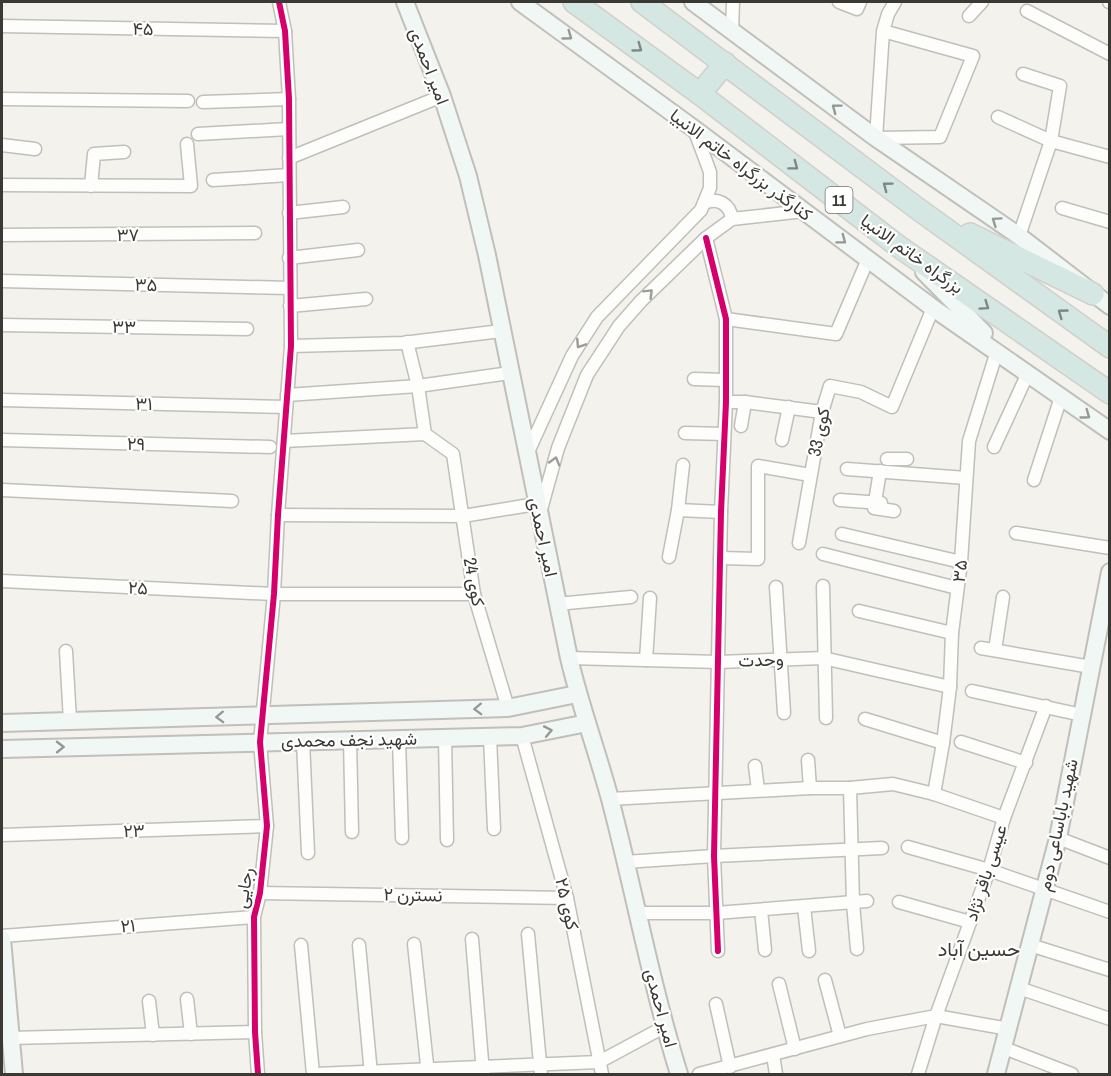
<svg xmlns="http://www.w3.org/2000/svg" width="1111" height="1076" viewBox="0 0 1111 1076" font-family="'Archivo Narrow',Vazirmatn,sans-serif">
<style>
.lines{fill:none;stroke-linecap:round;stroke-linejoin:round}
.street-casing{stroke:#c0bfba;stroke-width:15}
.secondary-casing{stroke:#c0bfba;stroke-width:20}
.highway-casing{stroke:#d0cfcb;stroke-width:24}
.street{stroke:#fdfdfc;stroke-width:12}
.secondary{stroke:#f1f7f4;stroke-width:16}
.highway{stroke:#d4e7e3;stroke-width:21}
.cycleway-casing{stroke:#fff;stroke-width:10}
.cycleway{stroke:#d6006c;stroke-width:6}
.oneway{stroke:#969894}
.oneway2{stroke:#7f8783}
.oneway3{stroke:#9c9b98}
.labels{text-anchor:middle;stroke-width:4.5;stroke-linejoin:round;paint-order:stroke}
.shield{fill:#fff;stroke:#757471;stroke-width:1.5}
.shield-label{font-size:16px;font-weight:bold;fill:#3a3934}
.street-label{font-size:18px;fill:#3a3934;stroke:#fff}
.neighbourhood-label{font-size:20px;fill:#3a3934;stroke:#fff}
</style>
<rect width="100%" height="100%" fill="#f4f2ec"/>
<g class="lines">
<g class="street-casing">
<g id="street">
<polyline points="839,2 857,9 860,2"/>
<polyline points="1109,2 1110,2"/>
<polyline points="1027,11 1110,54"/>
<polyline points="969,16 982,2"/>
<polyline points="2,26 285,31"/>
<polyline points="732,31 733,2"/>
<polyline points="883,31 973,56 940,137 876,138 883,31 888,14 895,2"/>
<polyline points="2,99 188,101"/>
<polyline points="203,102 289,99"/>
<polyline points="998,117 1051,141 1110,157"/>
<polyline points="198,134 288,129"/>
<polyline points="2,145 35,149"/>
<polyline points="289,158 442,96"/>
<polyline points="213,180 289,175"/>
<polyline points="2,185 191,186 187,144"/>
<polyline points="91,186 94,154 124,152"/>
<path d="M704 203C718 197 730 204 732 219"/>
<polyline points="1062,208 1110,222"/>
<polyline points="289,213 343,207"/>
<polyline points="2,235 255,233"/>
<polyline points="1019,236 1051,141 1060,86 1023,74"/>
<polyline points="706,238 726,319 726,402 721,512 714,856 718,951"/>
<polyline points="289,258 358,250"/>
<polyline points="2,281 290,288"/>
<polyline points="290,306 366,299"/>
<polyline points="726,319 836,334 868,259"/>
<polyline points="2,325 247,329"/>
<polyline points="407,342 418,386 425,434 453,454 474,594 508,708"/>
<polyline points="291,346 403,343 501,331"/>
<polyline points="694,379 725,380"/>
<polyline points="287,395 418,386 510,373"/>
<polyline points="2,400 286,407"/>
<polyline points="726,402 745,402 822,412"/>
<polyline points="741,426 745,402"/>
<polyline points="685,433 724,434"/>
<polyline points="2,440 270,447"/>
<polyline points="782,440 789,407"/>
<polyline points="284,441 425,434"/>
<polyline points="994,447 1028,373"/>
<polyline points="528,452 572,356 597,317 701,210 710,188 710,172 694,129"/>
<polyline points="887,459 907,459"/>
<polyline points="847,469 966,478"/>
<polyline points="880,471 874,508 894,511"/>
<polyline points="1034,480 1061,397"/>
<polyline points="2,490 232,501"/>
<polyline points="840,500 881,503"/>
<polyline points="678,510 721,512"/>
<polyline points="540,513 558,448 587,375 619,326 641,301 706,238 732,219 804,211"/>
<polyline points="278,515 463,516 536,504"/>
<polyline points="1016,533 1110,548"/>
<polyline points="842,534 961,562"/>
<polyline points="799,543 822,412 830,386 861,392 892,407 933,308"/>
<polyline points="823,554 957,588"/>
<polyline points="669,557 678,510 683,465"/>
<polyline points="720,558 758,559 758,466 810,475"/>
<polyline points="2,581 274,594 474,594"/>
<polyline points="823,586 826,718"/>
<polyline points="776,587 784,713"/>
<polyline points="557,604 631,597"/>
<polyline points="859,611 952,633"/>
<polyline points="981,648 1091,667"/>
<polyline points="995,650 1003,597"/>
<polyline points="66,651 70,721"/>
<polyline points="569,658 719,662 823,658 950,687"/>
<polyline points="646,660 650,598"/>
<polyline points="972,691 1082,715"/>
<polyline points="865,719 943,743"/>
<polyline points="522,736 567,898 602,1074"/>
<polyline points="490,737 494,829"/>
<polyline points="445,738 447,840"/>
<polyline points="399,739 402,838"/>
<polyline points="350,740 352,832"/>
<polyline points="303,741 308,853"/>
<polyline points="961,742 1026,763"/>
<polyline points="808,760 810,788"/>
<polyline points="755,766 758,790"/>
<polyline points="850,788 853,903 857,949"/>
<polyline points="934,794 943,743 950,687 952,633 961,562 969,441 997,351"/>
<polyline points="610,799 810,788 850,788 893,784 934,794 1004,818"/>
<polyline points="2,835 267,826"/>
<polyline points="1058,838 1110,858"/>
<polyline points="908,847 989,870 1110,912"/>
<polyline points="625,862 714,856 882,848"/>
<polyline points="260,893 567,898"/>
<polyline points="899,902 970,922"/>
<polyline points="804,907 809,951"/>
<polyline points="761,910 765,950"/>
<polyline points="637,913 716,913 867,901"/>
<polyline points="528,934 541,1074"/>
<polyline points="2,936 254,917"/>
<polyline points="472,939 483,1073"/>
<polyline points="414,944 428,1074"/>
<polyline points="301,945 313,1074"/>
<polyline points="359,945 371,1074"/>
<polyline points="1030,945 1110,970"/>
<polyline points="825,980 840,1036"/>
<polyline points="779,984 795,1049"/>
<polyline points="1019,988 1110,1019"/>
<polyline points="187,999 191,1034"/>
<polyline points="149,1001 153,1035"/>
<polyline points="716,1004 730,1067"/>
<polyline points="10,1038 255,1032"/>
<polyline points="1004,1048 1072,1074"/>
<polyline points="773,1055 776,1074"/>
<polyline points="258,1074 255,1032 254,917 260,893 267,826 260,742 274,594 278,515 291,346 289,99 285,31 279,2"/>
<polyline points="316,1074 599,1062 664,1027"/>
<polyline points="699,1074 867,1029 936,1016 1009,1029"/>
<polyline points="918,1074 936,1016 989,870 1004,818 1046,706"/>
</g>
</g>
<g class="secondary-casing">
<g id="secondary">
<path d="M405 2 442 96 468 176 487 255 569 658C580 705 597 751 610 799 634 890 651 984 679 1074"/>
<polyline points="520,2 693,128 933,308 1110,431"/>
<polyline points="693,2 876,138 1019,236 1110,306"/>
<polyline points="924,272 984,333"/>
<polyline points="2,723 508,708 577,694"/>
<polyline points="2,749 522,736 587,723"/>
<polyline points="2,939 14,1074"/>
<polyline points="996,1074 1058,838 1110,572"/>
</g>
</g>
<g class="highway-casing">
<g id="highway">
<polyline points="574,2 700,94 898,246 1110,393"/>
<polyline points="642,2 918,209 1110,347"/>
<polyline points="700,94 725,63"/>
<polyline points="970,234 1093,294"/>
</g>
</g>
<use href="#street" class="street"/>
<use href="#secondary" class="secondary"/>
<use href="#highway" class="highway"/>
<g class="cycleway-casing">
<g id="cycleway">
<polyline points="706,238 726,319 726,402 721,512 714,856 718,951"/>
<polyline points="258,1074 255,1032 254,917 260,893 267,826 260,742 274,594 278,515 291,346 289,99 285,31 279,2"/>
</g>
</g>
<use href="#cycleway" class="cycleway"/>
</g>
<defs><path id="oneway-chevron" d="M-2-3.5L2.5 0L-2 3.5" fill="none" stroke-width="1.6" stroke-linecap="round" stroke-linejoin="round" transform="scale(1.5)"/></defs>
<g class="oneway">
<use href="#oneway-chevron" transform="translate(568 36) rotate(36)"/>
<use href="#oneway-chevron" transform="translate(836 108) rotate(-143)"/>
<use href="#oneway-chevron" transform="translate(996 221) rotate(-145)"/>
<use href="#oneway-chevron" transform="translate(842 240) rotate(37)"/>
<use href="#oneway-chevron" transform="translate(1086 415) rotate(36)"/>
<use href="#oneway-chevron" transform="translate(478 709) rotate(178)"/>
<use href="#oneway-chevron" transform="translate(220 717) rotate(178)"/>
<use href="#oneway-chevron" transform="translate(548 731) rotate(-11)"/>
<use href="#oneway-chevron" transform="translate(60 747) rotate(-1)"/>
</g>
<g class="oneway2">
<use href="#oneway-chevron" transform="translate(638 48) rotate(36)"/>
<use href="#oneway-chevron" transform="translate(794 166) rotate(37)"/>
<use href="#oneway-chevron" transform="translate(887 186) rotate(-143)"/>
<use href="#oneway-chevron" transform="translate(985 306) rotate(35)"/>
<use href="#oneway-chevron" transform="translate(1062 313) rotate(-144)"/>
</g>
<g class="oneway3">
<use href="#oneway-chevron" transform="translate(649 293) rotate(-45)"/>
<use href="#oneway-chevron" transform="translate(580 344) rotate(123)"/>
<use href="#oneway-chevron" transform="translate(555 461) rotate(-74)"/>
</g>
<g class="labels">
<rect class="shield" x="825.5" y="187" width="27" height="26" rx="4.5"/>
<g class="shield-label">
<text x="839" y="206">11</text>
</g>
<g class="street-label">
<text transform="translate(143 29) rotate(1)" y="6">۴۵</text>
<text transform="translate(429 66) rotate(69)" y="6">امیر احمدی</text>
<text transform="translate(741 165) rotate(37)" y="6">کنارگذر بزرگراه خاتم الانبیا</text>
<text x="128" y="241">۳۷</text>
<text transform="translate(912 254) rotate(36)" y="6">بزرگراه خاتم الانبیا</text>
<text transform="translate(146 285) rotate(2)" y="6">۳۵</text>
<text transform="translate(124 327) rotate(1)" y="6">۳۳</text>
<text transform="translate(144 404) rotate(1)" y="6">۳۱</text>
<text transform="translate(819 432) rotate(-78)" y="6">کوی 33</text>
<text transform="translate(136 444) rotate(2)" y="6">۲۹</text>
<text transform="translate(543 537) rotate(78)" y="6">امیر احمدی</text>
<text transform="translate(960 571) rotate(-83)" y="6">۳۵</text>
<text transform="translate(474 582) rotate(79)" y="6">کوی 24</text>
<text transform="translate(138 588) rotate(3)" y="6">۲۵</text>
<text transform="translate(761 660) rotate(-2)" y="6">وحدت</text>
<text transform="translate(349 740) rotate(-1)" y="6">شهید نجف محمدی</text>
<text transform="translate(1058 825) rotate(-78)" y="6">شهید باباساعی دوم</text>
<text transform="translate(134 831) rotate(-2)" y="6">۲۳</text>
<text transform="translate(986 873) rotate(-72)" y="6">عیسی باقر نژاد</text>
<text transform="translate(244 888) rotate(-81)" y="6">رجایی</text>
<text transform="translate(413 895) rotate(1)" y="6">نسترن ۲</text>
<text transform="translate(567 904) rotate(77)" y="6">کوی ۲۵</text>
<text transform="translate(128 926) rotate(-4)" y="6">۲۱</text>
<text transform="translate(661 1008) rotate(75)" y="6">امیر احمدی</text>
</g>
<g class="neighbourhood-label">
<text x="979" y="956">حسین آباد</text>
</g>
</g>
<rect width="1111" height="1076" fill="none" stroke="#3a3934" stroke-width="6"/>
</svg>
